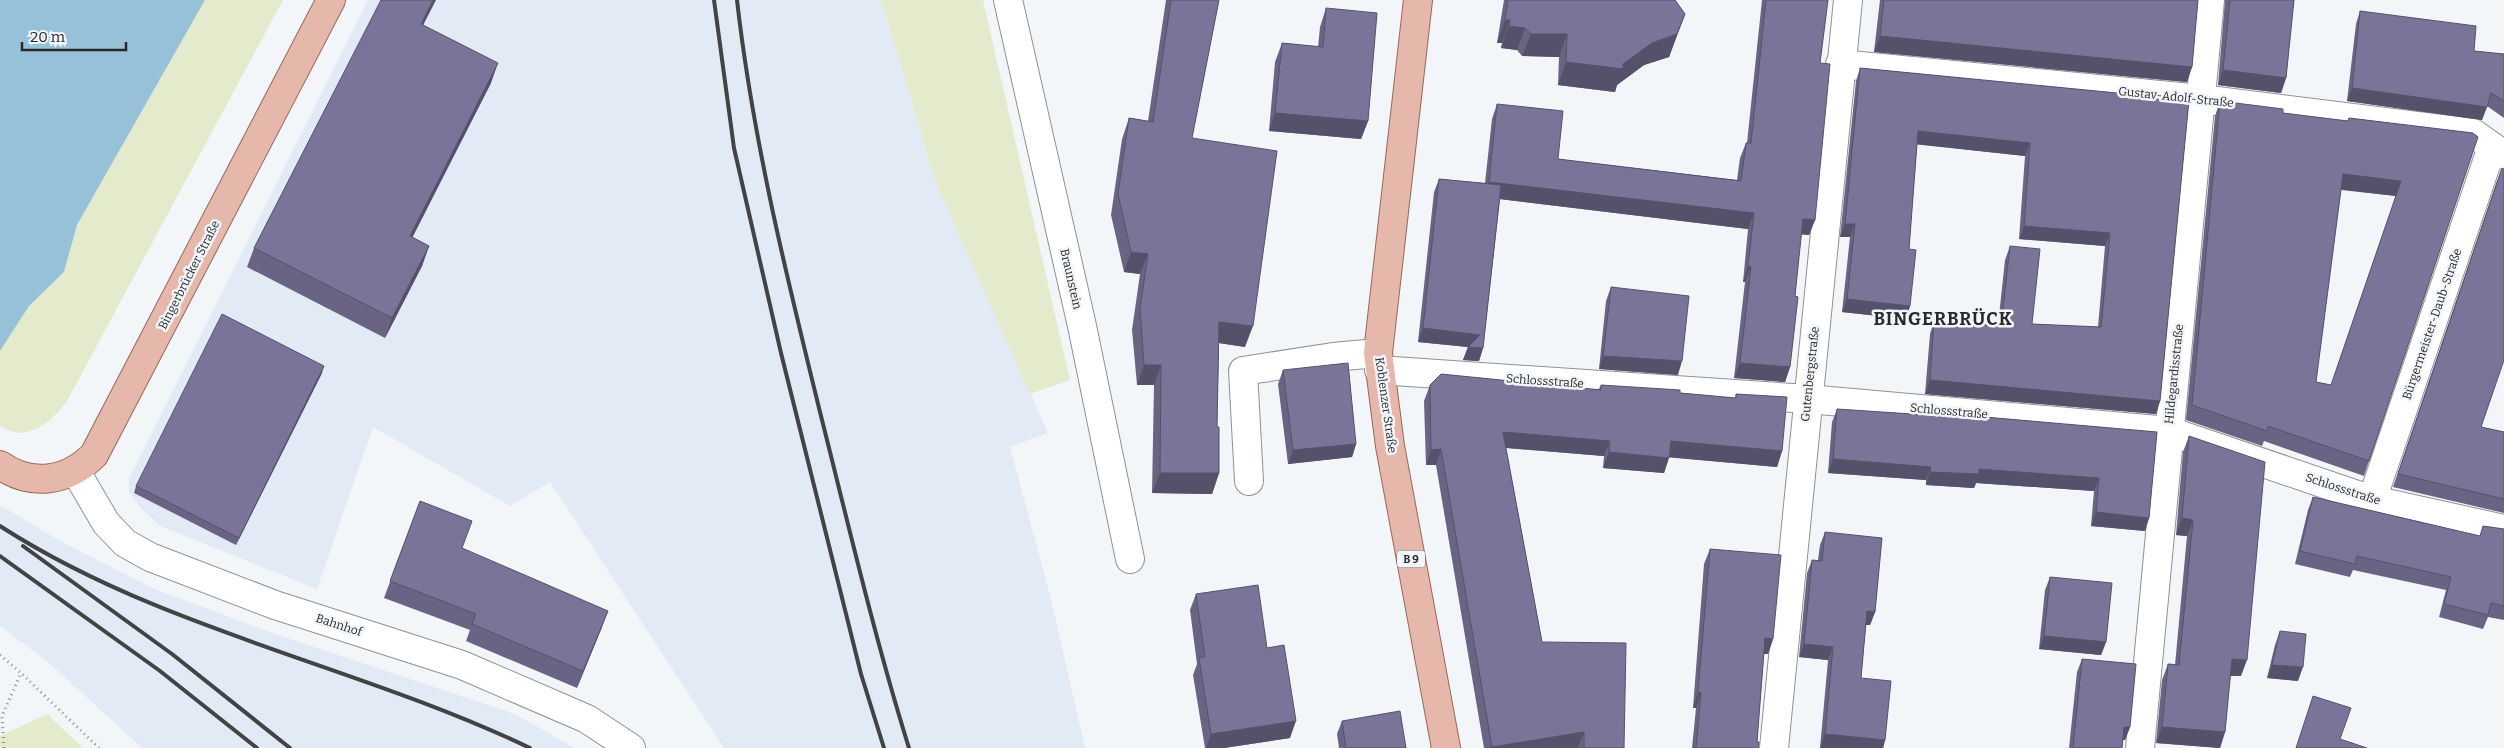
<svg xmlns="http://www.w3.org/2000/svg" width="2504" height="748" viewBox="0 0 2504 748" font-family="Bitter,serif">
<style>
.built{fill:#e2ebf5}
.green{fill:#e4ebcc}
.water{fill:#97c1d8}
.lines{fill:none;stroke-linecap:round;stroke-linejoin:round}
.minor-casing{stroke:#8e9295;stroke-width:30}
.major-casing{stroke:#99675a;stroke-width:30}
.path{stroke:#8c8f91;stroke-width:3;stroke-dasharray:1 4;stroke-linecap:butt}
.minor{stroke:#fff;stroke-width:28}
.major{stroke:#e6b8ac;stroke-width:28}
.rail{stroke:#414345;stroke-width:4}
.wall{fill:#6a6484;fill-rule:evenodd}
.shaded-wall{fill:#56516b}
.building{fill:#7b7499;stroke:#56516b;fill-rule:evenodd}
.labels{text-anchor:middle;stroke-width:5;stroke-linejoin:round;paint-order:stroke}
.shield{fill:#f2f6f9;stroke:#656669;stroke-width:1}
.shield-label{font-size:11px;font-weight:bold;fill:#28292b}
.street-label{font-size:12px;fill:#28292b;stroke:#f2f6f9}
.district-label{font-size:18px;font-weight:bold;letter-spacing:1px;fill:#28292b;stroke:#f2f6f9}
</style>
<rect width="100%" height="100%" fill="#f2f6f9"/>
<g class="built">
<polygon points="368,0 881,0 936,183 1048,433 1010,447 1051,599 1085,748 724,748 550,482 510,506 373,427 317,589 160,526 140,507 129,492 129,479"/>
<polygon points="0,505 60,541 157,590 278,635 515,714 575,748 142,748 49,663 0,626"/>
</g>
<g class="green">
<path d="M205 0H283L67 401C51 422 27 444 0 426V351L29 306 64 272 77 225Z"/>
<polygon points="881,0 983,0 1070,380 1030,394 936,183"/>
<polygon points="47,714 83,748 0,748 0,736"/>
</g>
<polygon class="water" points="0,0 205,0 77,225 64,272 29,306 0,351"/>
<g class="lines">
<g class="minor-casing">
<g id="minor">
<polyline points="1008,0 1082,326 1130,559"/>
<polyline points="1840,64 2201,99 2473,133 2504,155"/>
<polyline points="1379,370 1808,399 2169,431 2372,500 2504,529"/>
<polyline points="75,470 106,523 125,543 150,557 275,605 462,665 587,719 631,748"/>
<polyline points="1249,481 1243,371 1333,357 1378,353"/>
<polyline points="2372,500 2492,147"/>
<polyline points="1774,748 1848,0"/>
<polyline points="2140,748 2210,0"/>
</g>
</g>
<g class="major-casing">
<g id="major">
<polyline points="1418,0 1378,353 1390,446 1446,748"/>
<path d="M0 465C31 487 67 482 94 455L331 0"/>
</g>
</g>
<g class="path">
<polyline points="0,655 21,673 99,748"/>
<polyline points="4,748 2,716 21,673"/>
</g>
<use href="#minor" class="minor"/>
<use href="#major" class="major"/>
<g class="rail">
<polyline points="714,0 734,148 781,353 861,674 884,748"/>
<path d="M737 0C753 141 787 278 821 416 849 527 875 639 909 748"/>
<path d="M0 526C163 631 357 665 530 748"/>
<polyline points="23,546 172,654 290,748"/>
<polyline points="0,556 160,671 257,748"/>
</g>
</g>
<g class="wall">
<polygon points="1166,0 1219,0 1192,138 1245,347 1219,343 1217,427 1219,473 1212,494 1152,493 1154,385 1137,385 1132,330 1140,274 1124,272 1111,215 1122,139 1129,118 1148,121"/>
<polygon points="1504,0 1675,0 1685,14 1669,57 1644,65 1617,85 1615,92 1558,85 1559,57 1522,56 1517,50 1501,48 1502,43 1497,43"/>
<polygon points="1762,0 1828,0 1820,63 1815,220 1809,235 1801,234 1795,296 1790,367 1785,382 1734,378 1745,282 1743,282 1748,229 1500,199 1483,348 1479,361 1463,360 1468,347 1418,342 1434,192 1439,179 1485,183 1492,119 1497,104 1558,159 1737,180 1740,158 1746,143 1747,143"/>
<polygon points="1880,0 2198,0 2192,67 2187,82 1874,52"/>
<polygon points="2225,0 2294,0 2286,78 2281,93 2218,85"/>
<polygon points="1326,8 1368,121 1361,139 1269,131 1275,62 1282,43 1318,47 1320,27"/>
<polygon points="2360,11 2474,51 2504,54 2504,118 2487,106 2482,120 2347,101 2356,24"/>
<polygon points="423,25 491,83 412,237 429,246 422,266 385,338 247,267 254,248"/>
<polygon points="1860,68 2189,100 2160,401 2156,414 1925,394 1930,334 1934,321 1998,325 2005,260 2010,246 2032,324 2098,327 2105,246 2019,239 2025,156 1917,144 1909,249 1910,306 1906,319 1842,312 1850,237 1840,237 1856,81"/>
<path d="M2220 101 2283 113 2347 121 2349 118 2473 133 2369 461 2364 476 2264 441 2262 446 2186 420 2215 116ZM2341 190 2396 196 2331 385 2316 382Z"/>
<polygon points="2497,181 2481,427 2504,432 2504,513 2393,487"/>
<polygon points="1611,287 1678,375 1599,369 1606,301"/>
<polygon points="1283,370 1356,444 1352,457 1288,464 1278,384"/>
<polygon points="322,373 236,545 134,493 136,486"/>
<polygon points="1430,385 1599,389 1601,385 1735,398 1736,394 1782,451 1777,467 1669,457 1664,473 1603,468 1604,456 1506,448 1542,642 1624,748 1484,748 1436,465 1426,465 1424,401"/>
<polygon points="1837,409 1926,415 1927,412 2157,432 2149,518 2145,531 2091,526 2094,491 1976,483 1974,488 1926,485 1926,480 1828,473 1832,422"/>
<polygon points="2189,436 2241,676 2230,676 2225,732 2220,748 2156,743 2162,680 2168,664 2175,665 2187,536 2176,535 2183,452"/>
<polygon points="2313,497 2480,536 2483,526 2504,529 2504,620 2488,617 2483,629 2439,617 2446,590 2353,570 2350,577 2295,564 2308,510"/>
<polygon points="420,501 462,548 602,627 577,688 466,641 470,630 384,598"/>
<polygon points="1825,532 1875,612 1870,625 1866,625 1861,678 1885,740 1883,748 1820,748 1828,660 1799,657 1807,573 1812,560 1818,560 1820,545"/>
<polygon points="1710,549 1773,639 1768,654 1764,654 1757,742 1758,748 1692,748 1696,708 1693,708 1704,564"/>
<polygon points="2050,577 2106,642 2101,655 2039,649 2045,590"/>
<polygon points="1196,594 1267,648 1290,738 1224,748 1205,748 1193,675 1197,664 1190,610"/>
<polygon points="2280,631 2298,681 2267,678 2275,645"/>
<polygon points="2082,659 2130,727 2125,740 2123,740 2122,748 2069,748 2077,672"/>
<polygon points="1342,721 1406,748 1339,748 1337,734"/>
</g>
<g class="shaded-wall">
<polygon points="433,0 436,0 414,43 421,24"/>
<polygon points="1685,14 1669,57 1644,65 1617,85 1615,92 1558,85 1566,62"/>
<polygon points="1505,20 1510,20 1502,43 1497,43"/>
<polygon points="1509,26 1525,28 1517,50 1501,48"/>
<polygon points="1531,34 1567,34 1559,57 1522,56"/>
<polygon points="1880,36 2192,67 2187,82 1874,52"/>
<polygon points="498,63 491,83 403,256 410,236"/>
<polygon points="2223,70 2286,78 2281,93 2218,85"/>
<polygon points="2352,88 2487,107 2482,120 2347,101"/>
<polygon points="1275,113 1368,121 1361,139 1269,131"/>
<polygon points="1918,131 2030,143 2025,156 1913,144"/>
<polygon points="2343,174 2401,181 2396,196 2338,189"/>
<polygon points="1489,182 1754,213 1748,229 1483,197"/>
<polygon points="1803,219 1815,220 1809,235 1797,234"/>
<polygon points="1845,224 1855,224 1850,237 1840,237"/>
<polygon points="2024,226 2110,233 2105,246 2019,239"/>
<polygon points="429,246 422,266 385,338 392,318"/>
<polygon points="1131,252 1148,254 1140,274 1124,272"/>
<polygon points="1748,266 1751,267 1745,282 1743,282"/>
<polygon points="1847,299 1910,306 1906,319 1842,312"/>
<polygon points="1219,322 1253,326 1245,347 1212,342"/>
<polygon points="1423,328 1480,335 1483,348 1479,361 1463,360 1468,347 1418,342"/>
<polygon points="1603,356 1682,361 1678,375 1599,369"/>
<polygon points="1740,363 1790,367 1785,382 1734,378"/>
<polygon points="1144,365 1161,365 1154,385 1137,385"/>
<polygon points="324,366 322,373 236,545 239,538"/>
<polygon points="1930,380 2160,401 2156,414 1925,394"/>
<polygon points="1503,432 1610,441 1604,456 1497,447"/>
<polygon points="1671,441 1782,451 1777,467 1665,457"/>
<polygon points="1356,444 1352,457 1288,464 1293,450"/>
<polygon points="1441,449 1436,465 1426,465 1431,450"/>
<polygon points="1609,452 1669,458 1664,473 1603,468"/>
<polygon points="1833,459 1931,467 1926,480 1828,473"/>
<polygon points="1979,469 2099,478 2094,491 1976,483 1974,488 1926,485 1930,472"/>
<polygon points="1160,473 1219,473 1212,494 1152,493"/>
<polygon points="2096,512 2149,518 2145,531 2091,526"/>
<polygon points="2182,518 2193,520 2187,536 2176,535"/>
<polygon points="608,611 602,627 577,688 583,671"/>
<polygon points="1867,611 1875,612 1870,625 1862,625"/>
<polygon points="2044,636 2106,642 2101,655 2039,649"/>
<polygon points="1765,638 1773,639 1768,654 1760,654"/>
<polygon points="1804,644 1833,647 1828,660 1799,657"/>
<polygon points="2232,659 2247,660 2241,676 2226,675"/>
<polygon points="2272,665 2303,667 2298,681 2267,678"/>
<polygon points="1698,692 1701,693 1696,708 1693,708"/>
<polygon points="1296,721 1290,738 1224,748 1206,748 1211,734"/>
<polygon points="2124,727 2130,727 2125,740 2119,740"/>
<polygon points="2162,727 2225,732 2220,748 2156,743"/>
<polygon points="1584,732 1578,748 1492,748 1492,747"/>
<polygon points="1825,734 1885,740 1883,748 1820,748"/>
</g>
<g class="building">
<polygon points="381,0 433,0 421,24 498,63 410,236 429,246 392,318 254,248"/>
<polygon points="1171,0 1219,0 1192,138 1277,151 1253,326 1219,322 1217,427 1219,427 1219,473 1160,473 1161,365 1144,365 1140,309 1148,254 1131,252 1118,194 1129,118 1153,122"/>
<polygon points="1508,0 1675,0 1685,14 1677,34 1652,43 1623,64 1623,69 1566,62 1567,34 1531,34 1525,28 1509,26 1510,20 1505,20"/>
<polygon points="1766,0 1828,0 1820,63 1830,64 1815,220 1803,219 1795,296 1798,297 1790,367 1740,363 1751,267 1748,266 1754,213 1489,182 1497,104 1563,111 1558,159 1741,181 1746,143 1751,143"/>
<polygon points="1884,0 2198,0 2192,67 1880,36"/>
<polygon points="2230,0 2294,0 2286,78 2223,70"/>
<polygon points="1326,8 1377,13 1368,121 1275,113 1282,43 1323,47"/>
<polygon points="2360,11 2476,26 2474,51 2504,54 2504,101 2491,93 2487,107 2352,88"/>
<polygon points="1860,68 2189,100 2160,401 1930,380 1934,321 2001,326 2010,246 2040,249 2032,324 2101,327 2110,233 2024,226 2030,143 1918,131 1909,249 1916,250 1910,306 1847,299 1855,224 1845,224"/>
<path d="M2220 101 2283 109V113L2348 121 2349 118 2473 133 2478 137 2369 461 2268 426 2267 431 2192 405ZM2343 174 2401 181 2331 385 2316 382Z"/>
<polygon points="2502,168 2504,169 2504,360 2481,427 2504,432 2504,499 2398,474"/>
<polygon points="1439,179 1501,185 1483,348 1468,347 1480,335 1423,328"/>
<polygon points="1611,287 1689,296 1682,361 1603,356"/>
<polygon points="222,314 324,366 239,538 136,486"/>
<polygon points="1348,363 1356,444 1293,450 1283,370"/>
<polygon points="1441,374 1601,390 1601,385 1680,390 1680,393 1736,398 1736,394 1787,397 1782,451 1671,441 1669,458 1609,452 1610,441 1503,432 1542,642 1626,643 1624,748 1584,748 1584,732 1492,747 1441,449 1431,450 1430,385"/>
<polygon points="1837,409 1927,415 1927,412 2157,432 2149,518 2096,512 2099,478 1979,469 1979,474 1930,472 1931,467 1833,459"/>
<polygon points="2189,436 2265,462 2247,660 2232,659 2225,732 2162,727 2168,664 2179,665 2193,520 2182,518"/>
<polygon points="2313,497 2480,536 2483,526 2504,529 2504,606 2491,603 2488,615 2444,604 2451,577 2357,556 2355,564 2300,551"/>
<polygon points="420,501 472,521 462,548 608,611 583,671 472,624 476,614 390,581"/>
<polygon points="1825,532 1882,538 1875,612 1867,611 1861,678 1891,681 1885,740 1825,734 1833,647 1804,644 1812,560 1822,561"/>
<polygon points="1710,549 1781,555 1773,639 1765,638 1757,742 1759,742 1758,748 1696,748 1701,693 1698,692"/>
<polygon points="2050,577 2112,583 2106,642 2044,636"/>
<polygon points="1258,585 1267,648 1284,645 1296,721 1211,734 1199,658 1205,657 1196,594"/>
<polygon points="2280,631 2306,634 2303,667 2272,665"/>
<polygon points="2082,659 2136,664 2130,727 2124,727 2122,748 2073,748"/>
<polygon points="2313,696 2351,708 2340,739 2367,748 2296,748"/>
<polygon points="1400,711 1406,748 1346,748 1342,721"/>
</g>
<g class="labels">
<rect class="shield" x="1397" y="550.5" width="28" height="17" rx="4"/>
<g class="shield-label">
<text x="1411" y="563">B 9</text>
</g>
<g class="street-label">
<text transform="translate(2176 97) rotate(6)" y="4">Gustav-Adolf-Straße</text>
<text transform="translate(189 275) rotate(-63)" y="4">Bingerbrücker Straße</text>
<text transform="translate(1071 279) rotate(77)" y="4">Braunstein</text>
<text transform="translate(2432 324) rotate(-71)" y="4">Bürgermeister-Daub-Straße</text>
<text transform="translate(1810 374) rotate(-84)" y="4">Gutenbergstraße</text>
<text transform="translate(2174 374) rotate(-84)" y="4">Hildegardisstraße</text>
<text transform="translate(1545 381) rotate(4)" y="4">Schlossstraße</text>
<text transform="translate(1386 405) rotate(82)" y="4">Koblenzer Straße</text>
<text transform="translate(1949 411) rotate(5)" y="4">Schlossstraße</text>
<text transform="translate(2343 489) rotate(18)" y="4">Schlossstraße</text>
<text transform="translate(339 625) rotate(18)" y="4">Bahnhof</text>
</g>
<g class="district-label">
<text x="1943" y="325">BINGERBRÜCK</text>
</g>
</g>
<path d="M22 42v8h104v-8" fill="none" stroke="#28292b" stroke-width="2.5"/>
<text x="30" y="42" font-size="15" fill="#28292b" stroke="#f2f6f9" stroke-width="4" paint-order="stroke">20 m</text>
</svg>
